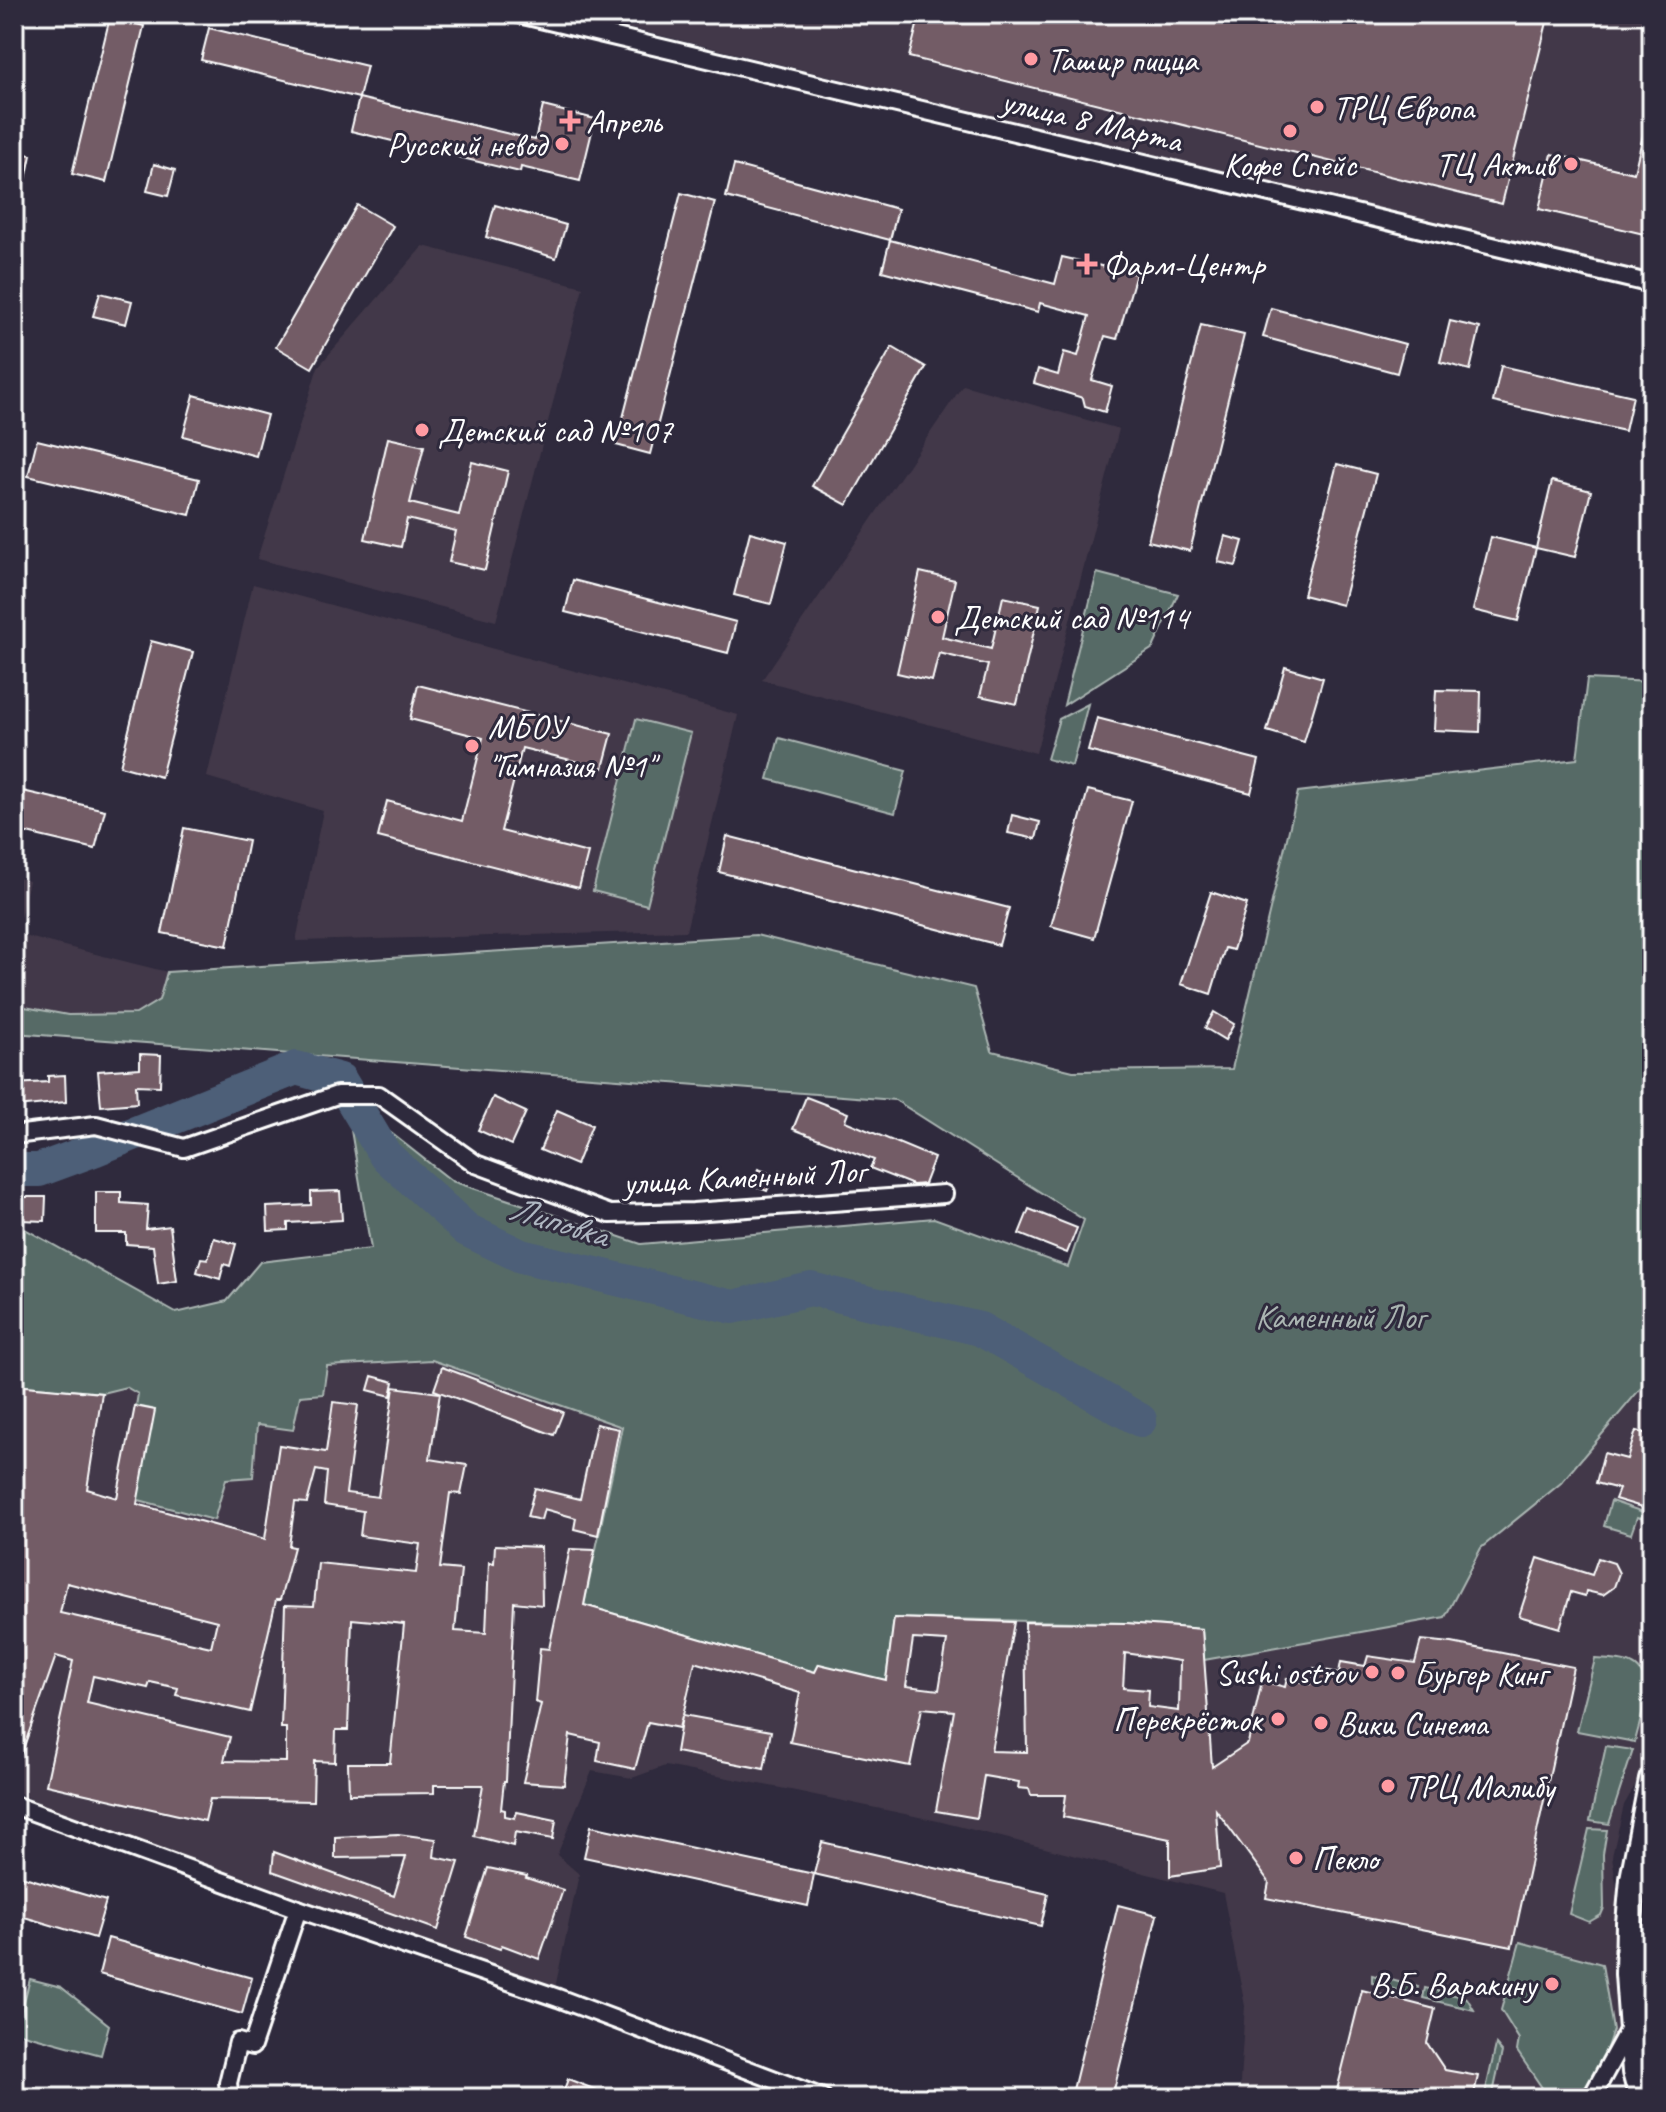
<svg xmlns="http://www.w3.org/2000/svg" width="1666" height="2112" viewBox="0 0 1666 2112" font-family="Caveat,sans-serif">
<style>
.built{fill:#433949}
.green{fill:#566b66;stroke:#aab5b2;stroke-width:2}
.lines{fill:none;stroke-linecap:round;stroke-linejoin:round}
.river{stroke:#4d5f78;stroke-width:34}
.building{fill:#735b66;stroke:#fff;stroke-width:2;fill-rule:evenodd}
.minor-casing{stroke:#fff;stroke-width:22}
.secondary-casing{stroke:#fff;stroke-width:30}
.minor{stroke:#2f2a3d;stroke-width:16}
.secondary{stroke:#2f2a3d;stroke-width:24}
.poi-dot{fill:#ff9aa2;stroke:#2f2a3d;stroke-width:3}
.labels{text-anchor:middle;stroke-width:6;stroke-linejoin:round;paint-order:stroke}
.poi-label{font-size:34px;fill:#fff;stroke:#2f2a3d;text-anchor:start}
.street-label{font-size:34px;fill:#fff;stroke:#2f2a3d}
.park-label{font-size:34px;fill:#aab5b2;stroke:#2f2a3d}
.water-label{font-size:36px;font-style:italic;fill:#afb7c2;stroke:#2f2a3d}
</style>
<rect width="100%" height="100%" fill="#2f2a3d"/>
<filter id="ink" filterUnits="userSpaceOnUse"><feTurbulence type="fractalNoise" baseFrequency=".0125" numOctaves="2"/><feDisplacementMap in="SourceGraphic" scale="16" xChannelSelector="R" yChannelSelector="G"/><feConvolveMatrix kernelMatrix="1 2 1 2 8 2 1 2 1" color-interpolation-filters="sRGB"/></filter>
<g filter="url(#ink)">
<g class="built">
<polygon points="571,14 1652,14 1652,274"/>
<polygon points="423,246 583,287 496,621 257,559 318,367"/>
<polygon points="963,385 1119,429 1036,753 762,680"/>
<polygon points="253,584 738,715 686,931 296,941 323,811 207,777"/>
<polygon points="14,877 29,881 16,934 167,972 159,1000 136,1014 68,1015 14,1005"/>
<polygon points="432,1360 623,1427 584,1605 815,1672 819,1664 885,1680 894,1618 1126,1623 1202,1629 1204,1659 1445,1617 1481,1548 1561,1483 1652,1375 1652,1724 1640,1777 1624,1805 1612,1856 1619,1905 1619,2025 1606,2060 1584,2098 1239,2098 1245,2006 1223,1893 938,1821 796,1791 665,1766 632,1778 592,1771 557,1855 579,1874 555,1988 59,1814 14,1790 14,1385 102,1393 126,1387 139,1394 152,1410 214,1520 226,1479 253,1477 257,1425 300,1396 327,1366"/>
</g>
<g class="green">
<polygon points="1097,573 1178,594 1153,648 1064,705"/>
<polygon points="1587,679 1652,682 1652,1375 1561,1483 1481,1548 1445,1617 1204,1660 1202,1629 1126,1623 894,1618 886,1680 815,1672 584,1605 622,1427 432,1360 327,1366 323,1394 300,1396 293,1430 257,1425 253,1477 226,1479 214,1520 135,1499 152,1409 136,1406 138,1394 126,1387 102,1393 14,1385 14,1223 176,1313 227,1301 260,1262 371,1249 351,1130 367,1114 452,1181 641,1244 934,1218 1068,1267 1084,1220 895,1100 14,1033 14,1005 68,1015 136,1014 159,1000 167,972 756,935 974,988 992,1051 1073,1071 1232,1069 1298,792 1577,759"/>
<polygon points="1088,704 1072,766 1047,759 1059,719"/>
<polygon points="636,719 691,733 647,905 593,891"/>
<polygon points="779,738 906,771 895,813 768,779"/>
<polygon points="1611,1501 1652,1515 1652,1522 1637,1517 1631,1534 1604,1526"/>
<path d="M1595 1659C1606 1660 1623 1659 1633 1665 1658 1678 1639 1721 1635 1742L1577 1731Z"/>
<polygon points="1606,1746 1633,1750 1609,1824 1590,1821"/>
<polygon points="1589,1829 1607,1830 1603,1854 1604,1908 1601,1915 1589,1922 1569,1914"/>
<path d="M1650 1860 1652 1861V2037C1643 1978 1647 1919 1650 1860Z"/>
<polygon points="1520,1942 1602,1964 1613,2030 1603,2059 1580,2098 1549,2098 1517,2051 1519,2039 1501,2010"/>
<polygon points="1372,1975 1418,1987 1416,1995 1372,1983"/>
<polygon points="30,1979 61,1987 109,2025 101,2055 16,2032"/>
<polygon points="1425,1988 1467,1998 1474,2010 1423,1998"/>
<polygon points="1496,2045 1502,2052 1492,2098 1484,2098"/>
</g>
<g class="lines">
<polyline class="river" points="14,1170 39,1170 96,1149 296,1068 340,1080 385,1155 467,1230 521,1256 733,1307 811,1289 980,1329 1140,1420"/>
</g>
<g class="building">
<polygon points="920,14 1549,14 1502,204 909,57"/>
<polygon points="110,17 144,26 106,182 72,174"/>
<polygon points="209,28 367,66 359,98 201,60"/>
<polygon points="359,98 535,140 543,106 595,119 580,181 521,167 520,172 351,131"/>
<polygon points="1646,123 1652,123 1652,236 1539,209 1552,154 1634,173"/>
<polygon points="14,152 31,155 21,204 14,203"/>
<polygon points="154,164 175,170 168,196 147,191"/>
<polygon points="734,165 898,209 890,240 726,197"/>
<polygon points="681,193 715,202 650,454 616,445"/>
<polygon points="357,205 393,226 312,368 276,347"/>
<polygon points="495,205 566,225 556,258 486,237"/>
<polygon points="890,240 1055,284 1062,257 1136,274 1117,339 1105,336 1092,380 1112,386 1105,412 1085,406 1083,398 1034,383 1038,369 1058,375 1064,352 1078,356 1089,316 1040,303 1038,312 882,271"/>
<polygon points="100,293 132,301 126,324 93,316"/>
<polygon points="1271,308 1405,344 1397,373 1263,337"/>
<polygon points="1450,321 1480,328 1470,370 1440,362"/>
<polygon points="1201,325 1244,335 1190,551 1148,541"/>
<polygon points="892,347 926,367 847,505 812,486"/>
<polygon points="1501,366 1633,396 1625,431 1493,402"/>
<polygon points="194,395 267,415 256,456 183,436"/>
<polygon points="388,438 424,446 410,503 459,515 472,462 508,471 485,570 449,562 456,531 407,519 401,547 365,539"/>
<polygon points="37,440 199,479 190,515 28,476"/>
<polygon points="1337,464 1376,474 1342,605 1303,595"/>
<polygon points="1552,481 1591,491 1575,557 1536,548"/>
<polygon points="750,532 787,542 771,604 734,595"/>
<polygon points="1225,536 1243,541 1236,566 1218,562"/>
<polygon points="1491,537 1536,548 1518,621 1473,610"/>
<polygon points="920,572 955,580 942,637 991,649 1003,597 1040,605 1017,704 980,696 988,665 939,653 932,681 897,673"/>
<polygon points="573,580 736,622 728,653 565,612"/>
<polygon points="151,641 193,652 161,777 120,766"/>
<polygon points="1285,667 1323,678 1304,742 1267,731"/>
<polygon points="418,685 612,734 603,768 522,748 501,831 588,853 579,888 378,837 387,801 462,821 483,738 410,719"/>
<polygon points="1436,690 1481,691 1480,732 1434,730"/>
<polygon points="1097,718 1259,760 1251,793 1088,751"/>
<polygon points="14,789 105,810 95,849 14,830"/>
<polygon points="1088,790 1132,801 1094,938 1051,926"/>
<polygon points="1012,815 1040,822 1036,839 1008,833"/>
<polygon points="184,828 248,841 227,946 162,933"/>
<polygon points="727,836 1009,908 999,945 719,872"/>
<polygon points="1211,892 1247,904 1233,950 1225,948 1211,994 1181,984"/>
<polygon points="1214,1012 1234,1024 1225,1040 1205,1028"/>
<polygon points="140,1054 161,1055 160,1086 136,1085 137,1103 101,1106 98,1071 140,1068"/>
<polygon points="65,1075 66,1102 16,1107 14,1084 48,1082 48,1076"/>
<polygon points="493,1097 526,1112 511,1145 478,1130"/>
<polygon points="806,1097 848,1113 845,1121 934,1158 924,1184 913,1185 870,1168 874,1160 793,1129"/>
<polygon points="557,1110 592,1125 576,1165 540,1150"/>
<polygon points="758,1169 774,1175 767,1191 752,1185"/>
<polygon points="340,1191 342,1220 288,1223 288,1230 268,1231 267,1207 311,1205 311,1192"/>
<polygon points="96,1192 121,1192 121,1203 148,1205 146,1229 170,1226 177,1281 158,1284 153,1246 126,1244 126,1233 96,1233"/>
<polygon points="20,1197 46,1197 45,1221 20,1220"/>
<polygon points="1029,1209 1077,1228 1067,1253 1019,1234"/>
<polygon points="214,1238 236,1244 230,1266 224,1264 220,1279 197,1272 201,1258 208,1259"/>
<polygon points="442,1367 563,1412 554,1435 434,1390"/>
<polygon points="372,1376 394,1382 391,1396 368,1390"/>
<path d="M14 1385 102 1393 87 1489 117 1498 135 1406 155 1410 137 1504 265 1539 279 1445 326 1452 333 1402 358 1405 346 1493 378 1497 394 1387 440 1393 430 1459 467 1465 461 1494 450 1493 440 1568 461 1570 455 1631 486 1633 489 1562 494 1563 495 1545 541 1547 542 1605 514 1602 506 1781H504L501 1809 505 1810V1816L515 1818 517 1812 556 1820 553 1839 515 1832 513 1846 474 1836 483 1785H434V1793L349 1794 348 1763H390L404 1624 352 1619 348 1730H336L335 1762 314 1761 313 1801 210 1799 205 1821 46 1785 73 1661 56 1656 16 1769 14 1768ZM316 1470 327 1472 324 1505 363 1511 360 1536 420 1544 416 1573 318 1563 314 1606 285 1605 281 1728H286V1762L224 1761 230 1737 87 1703 93 1676 148 1688 150 1682 178 1688 176 1695 250 1712 276 1600H280L294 1547 289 1546 295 1502 307 1503ZM67 1583 217 1621 211 1647 60 1613Z"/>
<polygon points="596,1424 619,1429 598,1535 574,1529 576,1518 544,1509 541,1520 527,1517 535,1488 580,1499"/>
<polygon points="1636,1431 1652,1435 1652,1485 1645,1508 1615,1499 1619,1489 1596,1483 1604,1453 1627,1459"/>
<path d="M570 1549 595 1550 584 1605 815 1672 819 1664 886 1680 894 1618 1014 1622 991 1751 1027 1752 1025 1622 1126 1623 1202 1629 1212 1767 1248 1743 1262 1681 1285 1687 1287 1678 1310 1684 1314 1668 1339 1673 1341 1662 1365 1666 1368 1656 1415 1663 1421 1640 1452 1643 1573 1667 1512 1947 1266 1898 1269 1882 1216 1810 1220 1868 1170 1876V1839L1063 1817 1066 1795H1031L1029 1789 1018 1788 1019 1782 984 1776 977 1818 936 1811 954 1711 922 1708 910 1766 790 1742 800 1693 695 1662 683 1715 771 1731 764 1769 676 1752 682 1716 679 1728 648 1722 635 1769 597 1761 600 1742 570 1735 564 1785 523 1782 541 1704 535 1702 540 1648 549 1649ZM913 1639 947 1641 939 1690 906 1686ZM1125 1653 1180 1661 1179 1711 1148 1707 1149 1690 1123 1688Z"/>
<polygon points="1538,1558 1592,1575 1598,1558 1614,1563 1619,1573 1614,1587 1603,1595 1586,1591 1585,1596 1571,1592 1560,1628 1519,1616"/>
<polygon points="591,1826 814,1874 808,1906 584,1857"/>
<polygon points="398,1834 436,1839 434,1857 459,1862 438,1930 272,1871 274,1852 394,1896 406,1857 335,1858 335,1837"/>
<polygon points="822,1842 1048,1894 1041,1926 814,1874"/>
<polygon points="488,1868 527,1876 526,1878 563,1890 539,1959 502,1945 500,1949 466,1937"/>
<polygon points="14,1874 106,1901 95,1938 14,1914"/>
<polygon points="1118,1905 1157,1915 1112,2098 1071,2098"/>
<polygon points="108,1938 252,1978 242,2014 99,1974"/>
<polygon points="1362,1990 1435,2009 1427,2043 1445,2070 1478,2076 1473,2098 1335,2098"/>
<polygon points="568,2079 614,2097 614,2098 561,2098"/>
</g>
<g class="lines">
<g class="minor-casing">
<g id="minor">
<polyline points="519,14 1652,284"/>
<polyline points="14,1135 96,1125 184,1148 337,1095 379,1095 476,1164 610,1214 693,1212 944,1194"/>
<polyline points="14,1805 298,1909 558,1998 823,2098"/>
<polyline points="230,2098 228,2083 238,2042 252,2046 298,1909"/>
<polyline points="1591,2098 1631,2025"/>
</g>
</g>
<g class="secondary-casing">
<polyline id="secondary" points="1642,2098 1635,2072 1628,1974 1629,1923 1633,1879 1652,1780"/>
</g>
<use href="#minor" class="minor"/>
<use href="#secondary" class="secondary"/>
</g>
</g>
<g class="poi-dot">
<circle cx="1031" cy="59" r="8"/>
<circle cx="1317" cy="107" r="8"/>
<path d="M566 109h8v8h8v8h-8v8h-8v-8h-8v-8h8z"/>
<circle cx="1290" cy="131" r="8"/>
<circle cx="562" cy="144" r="8"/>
<circle cx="1571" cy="164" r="8"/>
<path d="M1083 252h8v8h8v8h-8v8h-8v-8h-8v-8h8z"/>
<circle cx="422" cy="430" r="8"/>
<circle cx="938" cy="617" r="8"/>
<circle cx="472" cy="746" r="8"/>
<circle cx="1372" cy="1672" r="8"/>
<circle cx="1398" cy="1673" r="8"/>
<circle cx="1278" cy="1719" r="8"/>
<circle cx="1321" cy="1723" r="8"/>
<circle cx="1388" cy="1786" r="8"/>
<circle cx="1296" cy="1858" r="8"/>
<circle cx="1552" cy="1984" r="8"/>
</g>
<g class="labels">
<g class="poi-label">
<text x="1047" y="71">Ташир пицца</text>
<text x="1333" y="119">ТРЦ Европа</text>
<text x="586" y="133">Апрель</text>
<text x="546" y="156" text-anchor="end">Русский невод</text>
<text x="1290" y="176" text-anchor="middle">Кофе Спейс</text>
<text x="1555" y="176" text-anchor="end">ТЦ Актив</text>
<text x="1103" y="276">Фарм-Центр</text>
<text x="438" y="442">Детский сад №107</text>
<text x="954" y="629">Детский сад №114</text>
<text x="488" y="738">МБОУ<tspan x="488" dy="39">"Гимназия №1"</tspan></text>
<text x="1356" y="1684" text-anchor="end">Sushi ostrov</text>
<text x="1414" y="1685">Бургер Кинг</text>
<text x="1262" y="1731" text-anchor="end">Перекрёсток</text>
<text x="1337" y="1735">Вики Синема</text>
<text x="1404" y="1798">ТРЦ Малибу</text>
<text x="1312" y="1870">Пекло</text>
<text x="1536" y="1996" text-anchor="end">В.Б. Варакину</text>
</g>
<g class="street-label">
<text transform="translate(1092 120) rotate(13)" y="12">улица 8 Марта</text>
<text transform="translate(744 1176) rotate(-3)" y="12">улица Каменный Лог</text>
</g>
<g class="park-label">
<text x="1340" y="1328">Каменный Лог</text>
</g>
<g class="water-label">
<text transform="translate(559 1220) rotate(17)" y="13">Липовка</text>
</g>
</g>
<rect width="1666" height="2112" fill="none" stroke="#2f2a3d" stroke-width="48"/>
<rect x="24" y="24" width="1618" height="2064" fill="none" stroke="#fff" stroke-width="3" filter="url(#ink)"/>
</svg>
